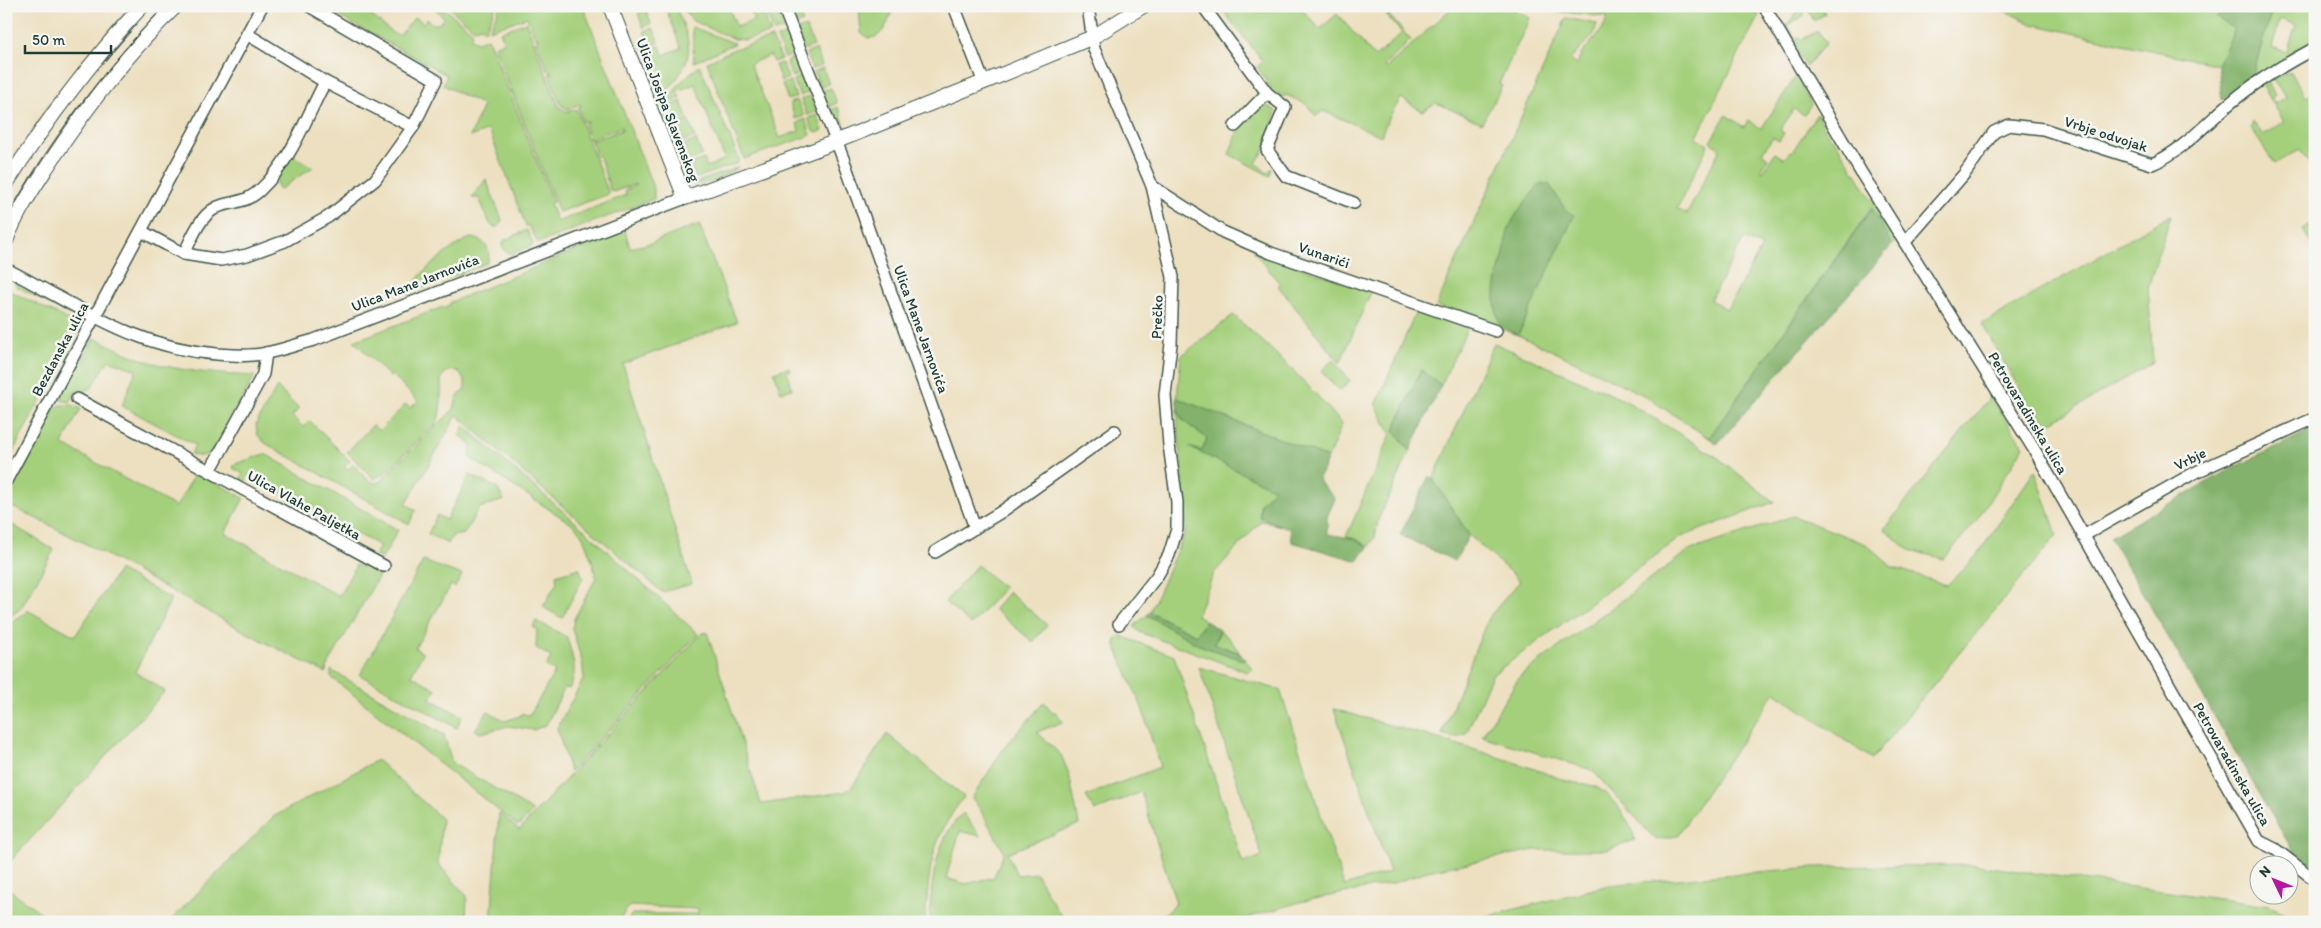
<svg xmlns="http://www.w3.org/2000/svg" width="2321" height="928" viewBox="0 0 2321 928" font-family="Itim,sans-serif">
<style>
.green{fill:#a4d07c;stroke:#628658;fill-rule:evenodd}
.forest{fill:#83b26c;stroke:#517850}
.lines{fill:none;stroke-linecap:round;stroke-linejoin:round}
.minor-casing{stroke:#3e5549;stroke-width:14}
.tertiary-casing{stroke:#3e5549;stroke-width:16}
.minor{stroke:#fff;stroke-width:11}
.tertiary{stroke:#fff;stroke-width:14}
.tram{stroke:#1f3d34;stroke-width:1}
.labels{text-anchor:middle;stroke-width:5;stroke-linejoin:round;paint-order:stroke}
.street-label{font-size:15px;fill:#1f3d34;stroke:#f6f6f2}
</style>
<rect width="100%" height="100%" fill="#f6f6f2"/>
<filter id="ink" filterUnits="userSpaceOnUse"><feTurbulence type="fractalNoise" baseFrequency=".02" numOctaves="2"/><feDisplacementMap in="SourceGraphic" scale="10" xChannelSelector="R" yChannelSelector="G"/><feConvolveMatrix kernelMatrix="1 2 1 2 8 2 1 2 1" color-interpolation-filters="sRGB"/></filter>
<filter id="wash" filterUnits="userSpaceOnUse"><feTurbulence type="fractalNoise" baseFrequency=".0096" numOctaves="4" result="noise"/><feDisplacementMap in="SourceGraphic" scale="20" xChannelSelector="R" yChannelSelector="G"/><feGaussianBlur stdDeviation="1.12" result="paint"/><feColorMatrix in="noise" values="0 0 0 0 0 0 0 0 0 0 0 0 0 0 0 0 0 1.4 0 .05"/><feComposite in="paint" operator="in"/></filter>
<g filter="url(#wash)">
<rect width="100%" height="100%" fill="#ede0c0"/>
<g class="green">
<polygon points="131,6 135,6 27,141 45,110 91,51"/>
<path d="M320 6H360L394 34 400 35 415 17 423 23 427 19 432 24H438L444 18 436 10 438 8 443 11 446 10 472 31 471 39 477 42 488 38 553 202 550 204 557 222 626 195 625 190 636 185 635 184 613 192 610 190 600 157 597 156 591 141 593 140 590 139 584 124 587 123V121L583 122 578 108 581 106 580 104 567 109 561 105 549 74 552 73 550 71H548L536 42 538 37H535L527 17 489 30 500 6H583L654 190V199L538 243 529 226H526L489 130 470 137 483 105 443 85 447 75ZM621 127 622 130 594 140 593 138Z"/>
<polygon points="447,6 496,6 485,30 481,27 474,29"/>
<path d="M665 6H675C695 48 694 59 664 95L649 59 653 55 651 49 660 46 663 55 681 48Z"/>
<polygon points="681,6 728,6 737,27 754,20 751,12 757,9 760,17 764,15 771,33 746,40 734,39 693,21"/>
<polygon points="797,6 803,22 797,24 794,18"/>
<path d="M859 6H891L892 11C888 23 882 39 868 38L861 33Z"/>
<path d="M1219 6H1299L1320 29 1337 14 1375 57 1402 33 1378 6H1381L1411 40 1384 66 1386 68 1454 6H1508L1530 18 1499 84 1502 86 1482 123 1436 103 1422 111 1401 98 1387 121 1381 136 1323 111 1316 116 1306 104 1286 95 1284 97C1265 89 1269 82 1257 67L1263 61Z"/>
<path d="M1542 6H1752L1759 15 1696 138 1708 145 1677 209 1687 214 1720 149 1710 142 1726 115 1744 127 1748 120 1761 129 1796 76 1811 104 1804 115 1794 109 1780 130 1784 133 1779 141 1773 137 1762 153 1768 158 1761 170 1763 171 1775 153 1784 159 1790 151 1792 152 1817 114 1829 136 1836 142 1897 240 1892 245 1871 208 1709 438 1645 396 1553 351 1518 335 1436 306 1566 18 1597 24 1594 34 1570 60 1576 65C1583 45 1601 38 1608 17L1563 12ZM1549 184 1563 206 1540 288 1518 335 1497 275 1503 259ZM1744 238 1762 247 1727 309 1710 300Z"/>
<polygon points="1801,6 1821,6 1825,14 1814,21 1807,8 1804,10 1804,16 1787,25 1795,39 1799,37 1801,40 1818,31 1826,43 1806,67 1784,29"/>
<polygon points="1995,6 2200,6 2235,29 2218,65 2032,24"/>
<path d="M2273 6H2315V44L2267 72 2252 77ZM2280 19 2296 25 2287 52 2272 47Z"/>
<polygon points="646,9 651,24 643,27 638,13"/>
<polygon points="767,14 779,17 784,29 774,32"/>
<polygon points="526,22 559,107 567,112 576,109 609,194 559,212 494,46 504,42 500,32"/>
<polygon points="692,27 734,43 734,44 694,62"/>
<polygon points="806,27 814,46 804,50 797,30"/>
<polygon points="653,28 659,43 650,46 644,31"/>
<polygon points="786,34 794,54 785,58 777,38"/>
<polygon points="772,38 781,59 773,62 770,55 750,64 780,138 799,131 797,123 805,119 811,135 744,159 707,62 734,49"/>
<polygon points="816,50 822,65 812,69 806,53"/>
<polygon points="795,57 801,73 792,77 786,61"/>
<polygon points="645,61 663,105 656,108 641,70"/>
<polygon points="782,63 788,78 781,81 775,65"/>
<path d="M700 66 739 159 738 163 696 178 690 164 704 159 707 167 725 159 695 84 677 91 680 98 668 104C673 88 686 75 700 66Z"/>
<polygon points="823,68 829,84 820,88 814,72"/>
<polygon points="2291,72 2306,97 2315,92 2315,173 2300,149 2274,164 2251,128 2253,122 2263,135 2284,122 2261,83 2266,80 2275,95 2272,98 2276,104 2286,97 2272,78"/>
<polygon points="803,76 809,92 800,96 793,80"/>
<polygon points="790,81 796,97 788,100 782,84"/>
<polygon points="831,88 837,103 828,107 822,91"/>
<polygon points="810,96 816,112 807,115 801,99"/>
<polygon points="797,100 804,116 795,119 790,103"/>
<polygon points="681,101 687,118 674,123 668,107"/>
<polygon points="1263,104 1276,111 1264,151 1256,163 1267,173 1272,168 1270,176 1229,154 1238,131"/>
<polygon points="838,107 844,123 835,126 829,111"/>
<polygon points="664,108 670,124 663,127 657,111"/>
<polygon points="817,115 823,130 818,133 813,131 808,118"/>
<polygon points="688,120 695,137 681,142 675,126"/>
<polygon points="671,127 678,143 670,146 664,130"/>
<polygon points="696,140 702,155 689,161 683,145"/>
<polygon points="679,146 685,162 677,165 671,149"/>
<polygon points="291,155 313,167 279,190 276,180"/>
<path d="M739 167C726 175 708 187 692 184Z"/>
<polygon points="486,179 502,220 498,227 493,227 490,224 479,198 472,198"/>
<polygon points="2171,215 2148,287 2153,362 2042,428 1982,324"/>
<polygon points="2315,222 2315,249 2302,229"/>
<path d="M699 224 737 322 623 364 692 584 662 592 457 415 406 504 416 510 409 524 265 443 257 434 256 424 277 387 299 409 292 416 303 427 310 421 350 461 344 467 348 470 353 464 369 481 375 483 379 482 454 409 457 397 465 389V382L459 372 453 370C437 373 442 384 441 395 441 404 440 415 437 423L385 473 374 479 347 452 373 425 379 431 406 404 410 408 418 401 392 375 390 377 354 341 443 307 445 309 451 302 625 230 630 248 651 243Z"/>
<polygon points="527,230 533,243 531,246 511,254 506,252 502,245 505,240"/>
<path d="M471 238C485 239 492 250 487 263L411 292C409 279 458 241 471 238Z"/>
<polygon points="1253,250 1371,292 1340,363 1278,286 1280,284"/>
<polygon points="14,280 16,281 75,312 69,315 16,286"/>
<polygon points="6,289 69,320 77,327 77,331 6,465"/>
<polygon points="1418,307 1469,325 1441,385 1421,370 1394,430 1410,451 1378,520 1375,537 1368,547 1356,539 1346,537 1391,434 1376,405"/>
<path d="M1233 315C1272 349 1309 384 1342 424L1328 458 1177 398 1181 356Z"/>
<path d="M94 338C112 346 128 355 147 361 182 372 218 374 254 376L253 379 214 450C206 456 200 458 191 454L195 445 122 406 136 370 109 360 90 390 87 388 83 396 76 391 70 402 60 400Z"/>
<polygon points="1494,343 1626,401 1717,457 1774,502 1681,537 1492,675 1466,734 1453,738 1442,734 1488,618 1520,581 1469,535 1433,479"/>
<polygon points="1333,360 1350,381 1340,391 1321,371"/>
<polygon points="789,367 791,370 787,372 792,389 781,392 774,372"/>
<polygon points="1990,397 2024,446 1976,521 1944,559 1909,550 1884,529"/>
<path d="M61 405H72L81 409 62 444 176 507 196 472 244 498 225 533 339 596 356 565 362 567 364 565 369 567 371 564 382 570 327 667 326 673C217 621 116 555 6 504L15 483 55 408Z"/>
<polygon points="1177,409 1182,420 1207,438 1202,451 1195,450 1275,489 1260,504 1260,517 1280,526 1261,521 1214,573 1197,615 1206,621 1196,635 1150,612 1186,530"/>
<polygon points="464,426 580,526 698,634 570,772 557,728 584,678 582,661 572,629 574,619 596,578 592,561 583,537 575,526 470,458 471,444 460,435"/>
<polygon points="265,454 398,530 382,559 375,555 380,546 249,475 244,483 240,480 243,474 233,468 235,464"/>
<polygon points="2035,470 2057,535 1872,759 1775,692 1677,836 1656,840 1592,770 1482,736 1520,676 1688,551 1793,516 1866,544 1892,567 1947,585 1978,554"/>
<polygon points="470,475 497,488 504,500 479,508 464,534 452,536 448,544 428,534 437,515 446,520"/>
<polygon points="6,521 54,550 21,608 6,620"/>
<polygon points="423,561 462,575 455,587 451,585 415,648 423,653 411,675 436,689 430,699 462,716 457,728 360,675"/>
<polygon points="977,565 1004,588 971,625 945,602"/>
<polygon points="579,568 583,578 562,618 543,607 557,582 556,575"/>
<polygon points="119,570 171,599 135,672 165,691 6,866 6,624 25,614 27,610 75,636"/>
<polygon points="1009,592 1047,625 1033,642 994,609"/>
<polygon points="1147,615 1199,645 1246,661 1253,669 1247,672 1139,632 1134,626"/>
<path d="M536 621 567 637C572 657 579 670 569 689L565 687 546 725 534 730 508 726 481 733 475 730 488 711 505 721 520 716 522 713 529 716 555 672 546 666 551 657 536 648 537 630 533 627Z"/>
<polygon points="1220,631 1229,638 1240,653 1214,644"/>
<path d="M707 632 761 804 844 792 851 788 887 734 964 797C929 842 930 867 925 922H626L632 914H698V909L629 906 618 922H491L499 813 519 830 701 634Z"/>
<path d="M1121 636 1174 656 1243 863 1262 856 1199 667 1280 690 1344 886 1390 872 1334 709C1411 732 1489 751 1564 780 1575 784 1588 783 1598 788 1615 798 1630 822 1635 840L1608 850H1534L1427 871 1394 883 1300 902 1234 922H1148L1166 913 1176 903 1141 792 1095 811 1086 796 1160 767 1142 708 1115 645 1116 639Z"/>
<polygon points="331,670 444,735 452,763 533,811 518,826 331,677"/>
<path d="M1044 702 1053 713 1056 712 1063 722 1037 732 1061 755 1069 774 1079 824 1007 853 1017 875 1036 873 1057 910 1068 922H930C931 884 934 841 963 813L980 836 960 831 946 878 966 884 994 877 1004 852 980 809 972 798 1004 748Z"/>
<polygon points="377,760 442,819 438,864 467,896 466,922 169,922 273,817"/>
<polygon points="1976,865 2269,906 2307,922 1465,922 1609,885 1815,867"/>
<polygon points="6,885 17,896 55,922 6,922"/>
</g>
<g class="forest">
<polygon points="2221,6 2273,6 2252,77 2222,100 2218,65 2235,29 2217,18"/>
<path d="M1541 183 1549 184 1563 206 1574 216 1518 335 1500 325C1492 300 1494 286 1502 261 1505 252 1505 241 1508 231 1515 212 1528 198 1541 183Z"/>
<polygon points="1872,208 1892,245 1717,444 1709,438"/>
<polygon points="1421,370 1441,385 1410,451 1394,430"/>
<path d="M1177 398 1328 458 1318 480 1335 499 1327 517V534L1356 539 1368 547 1358 561 1292 542 1290 529 1260 517V504L1274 489 1189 447 1202 451 1207 438C1190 425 1176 422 1177 398Z"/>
<polygon points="2315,428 2315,864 2297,858 2110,537 2227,471"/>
<polygon points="1429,476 1433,479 1469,535 1455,561 1400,535"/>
<polygon points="1150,612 1196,635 1206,621 1220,631 1214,644 1240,653 1246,661 1199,645 1147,615"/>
</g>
</g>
<g filter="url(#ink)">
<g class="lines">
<g class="minor-casing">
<g id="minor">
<polyline points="783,6 844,161 975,528"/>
<polyline points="954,6 984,83"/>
<polyline points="1088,6 1094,49 1152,186 1173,277 1171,344 1165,395 1169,445 1177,502 1177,529 1169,555 1157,576 1119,624"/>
<polyline points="1203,6 1267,93 1235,126"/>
<polyline points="1764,6 1862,174 2035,451 2259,841 2275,849 2315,880"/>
<polyline points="247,34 325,82 413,127"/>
<polyline points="1267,93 1285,107 1267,150 1286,176 1354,203"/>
<polyline points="1152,186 1223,232 1271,253 1496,331"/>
<polyline points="141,231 184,254 221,260 247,255 285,241 328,217 375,180 413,127 436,80 309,6"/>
<path d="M1905 242 1965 173 1994 132 2009 125 2043 129 2152 164C2183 151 2207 122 2234 100 2258 80 2287 63 2315 48"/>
<path d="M184 254C193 236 201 211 223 205 239 201 249 201 261 189 291 161 306 118 325 82"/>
<path d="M6 269C77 305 134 348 217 354 233 355 250 357 266 353 282 350 298 344 314 340L685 198"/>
<polyline points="77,399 384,566"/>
<polyline points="210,471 263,374 266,353"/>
<polyline points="6,481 262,6"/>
<polyline points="2083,536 2194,473 2315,418"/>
<polyline points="935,552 1001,512 1115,431"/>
</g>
</g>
<g class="tertiary-casing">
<g id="tertiary">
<polyline points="610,6 685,198 817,149 994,78 1093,37 1143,6"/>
<path d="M6 184C46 121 91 61 142 6"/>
<path d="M6 241C16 214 33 189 49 164 86 108 127 53 176 6"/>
</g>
</g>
<use href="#minor" class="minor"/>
<use href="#tertiary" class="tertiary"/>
<g class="tram">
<polyline points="104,62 137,24"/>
<path d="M6 219C49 141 103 70 165 6"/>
</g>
</g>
</g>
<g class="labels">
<g class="street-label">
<text transform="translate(668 110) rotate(69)" y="5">Ulica Josipa Slavenskog</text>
<text transform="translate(2106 134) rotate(18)" y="5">Vrbje odvojak</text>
<text transform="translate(1324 255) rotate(19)" y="5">Vunarići</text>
<text transform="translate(415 283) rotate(-21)" y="5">Ulica Mane Jarnovića</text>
<text transform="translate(1157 317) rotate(-88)" y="5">Prečko</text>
<text transform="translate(921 329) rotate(70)" y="5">Ulica Mane Jarnovića</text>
<text transform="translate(60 349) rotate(-62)" y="5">Bezdanska ulica</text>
<text transform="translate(2028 413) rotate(59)" y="5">Petrovaradinska ulica</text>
<text transform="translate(2190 459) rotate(-26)" y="5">Vrbje</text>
<text transform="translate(304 505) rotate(29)" y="5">Ulica Vlahe Paljetka</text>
<text transform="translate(2232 764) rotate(60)" y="5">Petrovaradinska ulica</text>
</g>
</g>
<rect width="2321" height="928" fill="none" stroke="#f6f6f2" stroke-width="25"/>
<g transform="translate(2274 880) rotate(313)"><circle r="24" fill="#f6f6f2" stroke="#a0aca6"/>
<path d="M0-4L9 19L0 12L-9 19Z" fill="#b5179e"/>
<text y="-8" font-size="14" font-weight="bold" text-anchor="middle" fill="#1f3d34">N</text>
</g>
<path d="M25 45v8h86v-8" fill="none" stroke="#1f3d34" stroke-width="2.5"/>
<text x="32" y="45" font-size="15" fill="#1f3d34" stroke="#f6f6f2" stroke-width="4" paint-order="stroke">50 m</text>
</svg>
